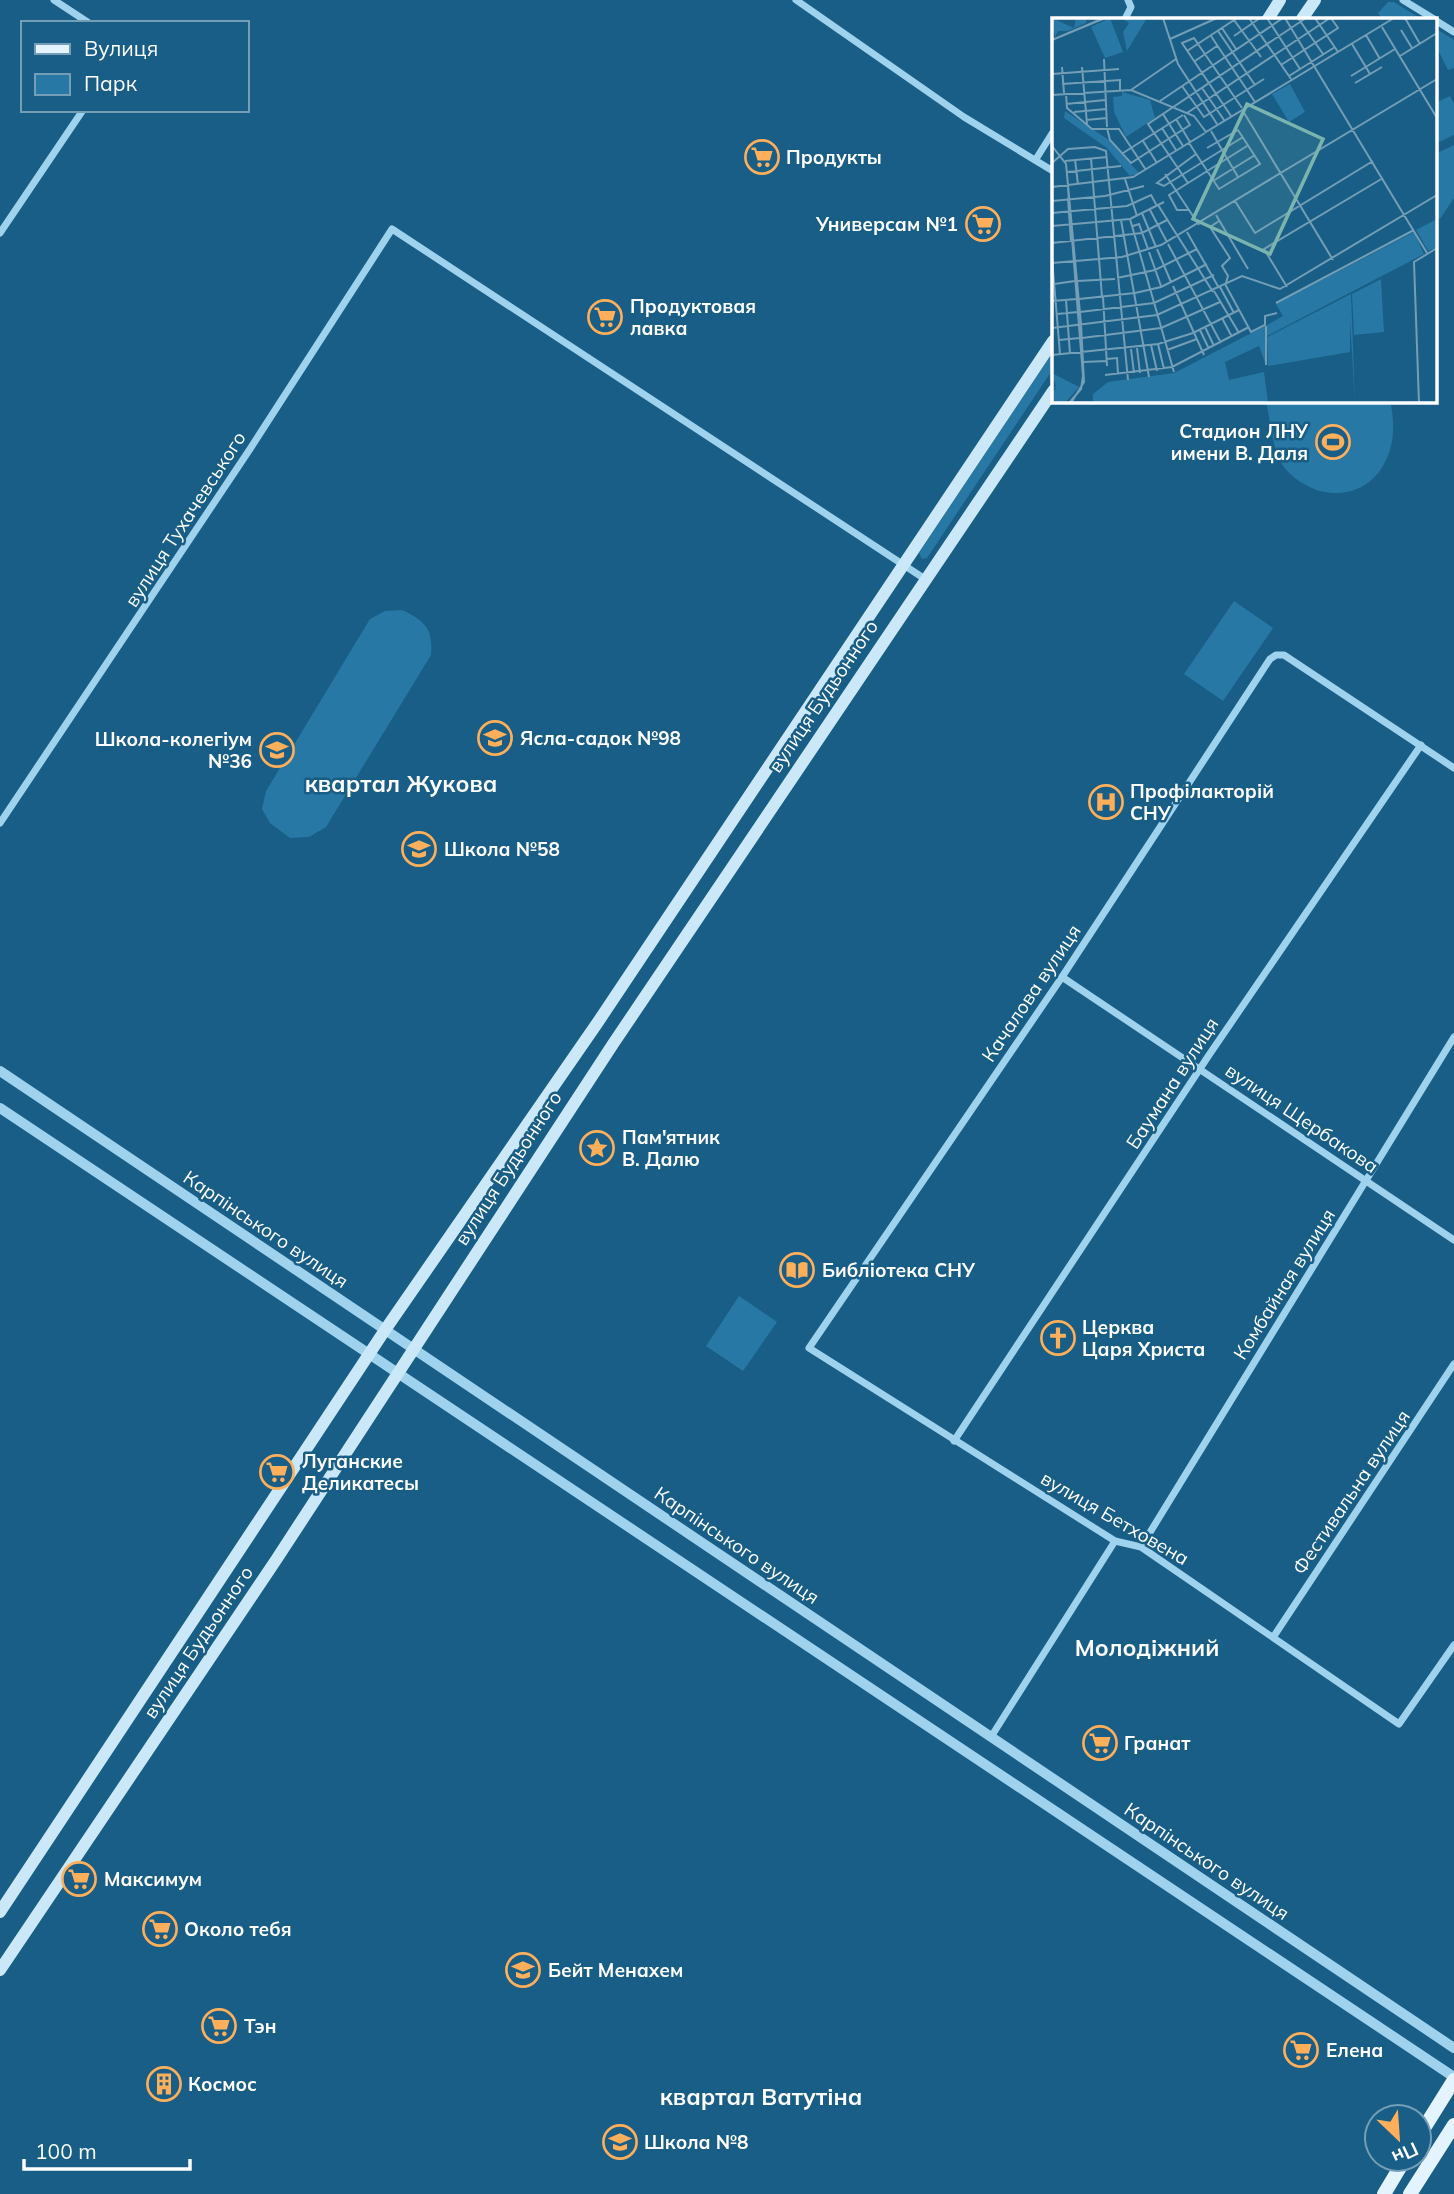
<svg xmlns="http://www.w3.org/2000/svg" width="1454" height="2194" viewBox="0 0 1454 2194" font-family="Mulish,sans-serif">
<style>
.green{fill:#2778a4}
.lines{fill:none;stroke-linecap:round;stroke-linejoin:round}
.minor{stroke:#9ed2ed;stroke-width:7}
.tertiary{stroke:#9ed2ed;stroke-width:10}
.secondary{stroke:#cbe8f9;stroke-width:12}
.primary{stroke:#e4f4ff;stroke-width:14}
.labels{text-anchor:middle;stroke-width:5;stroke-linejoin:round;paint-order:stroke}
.poi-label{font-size:19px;font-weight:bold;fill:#fff;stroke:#185e86;text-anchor:start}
.street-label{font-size:19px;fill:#fff;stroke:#185e86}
.quarter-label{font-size:23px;font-weight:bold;fill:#fff;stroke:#185e86}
.inset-road{fill:none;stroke:#749eb6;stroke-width:2}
.view{fill:#7bb4af;fill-opacity:0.15;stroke:#7bb4af;stroke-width:3.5}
.inset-edge{fill:none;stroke:#fff;stroke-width:3.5}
</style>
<rect width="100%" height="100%" fill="#185e86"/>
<g class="green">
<polygon points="1388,2 1394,2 1421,19 1382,19 1378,13"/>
<polygon points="1435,28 1454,40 1454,68 1448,70 1435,44"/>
<polygon points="1450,96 1454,104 1454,135 1435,144 1435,103"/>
<polygon points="1454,145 1454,198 1440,219 1435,215 1435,154"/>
<polygon points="1053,352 1053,369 927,558 922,559 919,553"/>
<path d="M1266 401H1390C1395 421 1395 445 1384 464 1369 493 1333 501 1306 485 1296 480 1284 470 1279 459 1272 442 1270 419 1266 401Z"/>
<polygon points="1234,601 1273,628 1223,701 1184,674"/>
<path d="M402 610C425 621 433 628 431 655L326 827 309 837 290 838 270 823 262 809 266 791 370 619 385 611Z"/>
<polygon points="739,1296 777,1322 743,1371 706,1346"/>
</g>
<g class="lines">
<g class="minor">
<polyline points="54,0 89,23"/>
<polyline points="796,0 964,117 1053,171"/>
<polyline points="1403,0 1434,19"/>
<polyline points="1125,19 1131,7 1128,0"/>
<polyline points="1435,20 1454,32"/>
<polyline points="1036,159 1053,132"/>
<polyline points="0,233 83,110"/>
<polyline points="1454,768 1284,655 1276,655 1270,659 1062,977 809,1348 1115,1541 1141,1547 1399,1724 1454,1645"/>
<polyline points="0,823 250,449 392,229 925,579"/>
<polyline points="1062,977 1454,1240"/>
<polyline points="954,1441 1209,1055 1421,745"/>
<polyline points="1141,1547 1454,1037"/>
<polyline points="1274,1636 1454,1364"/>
<polyline points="991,1737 1115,1541"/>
</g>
<g class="tertiary">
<polyline points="0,1071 1454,2048"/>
<polyline points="0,1108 1454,2077"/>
</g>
<g class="secondary">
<polyline points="1268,19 1280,0"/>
<polyline points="1302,19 1315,0"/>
<polyline points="0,1912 385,1330 598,1022 1053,341"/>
<polyline points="0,1970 276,1560 613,1044 1053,391"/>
</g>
<g class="primary">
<polyline points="1419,2136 1454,2080"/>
<polyline points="1384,2194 1405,2159"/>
<polyline points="1410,2194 1454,2125"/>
</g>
</g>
<defs>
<g id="supermarket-ring" transform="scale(1.75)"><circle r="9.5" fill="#185e86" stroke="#ffae5a" stroke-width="1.5"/><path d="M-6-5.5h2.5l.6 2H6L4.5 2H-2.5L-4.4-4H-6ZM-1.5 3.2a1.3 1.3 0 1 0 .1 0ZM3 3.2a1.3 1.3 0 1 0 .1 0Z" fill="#ffae5a"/></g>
<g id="stadium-ring" transform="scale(1.75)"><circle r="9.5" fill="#185e86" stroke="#ffae5a" stroke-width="1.5"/><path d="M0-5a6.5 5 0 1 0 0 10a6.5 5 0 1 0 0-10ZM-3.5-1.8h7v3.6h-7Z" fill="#ffae5a"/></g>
<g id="school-ring" transform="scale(1.75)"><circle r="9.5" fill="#185e86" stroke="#ffae5a" stroke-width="1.5"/><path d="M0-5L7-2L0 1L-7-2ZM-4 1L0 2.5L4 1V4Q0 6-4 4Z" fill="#ffae5a"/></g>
<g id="hospital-ring" transform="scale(1.75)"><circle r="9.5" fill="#185e86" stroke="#ffae5a" stroke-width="1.5"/><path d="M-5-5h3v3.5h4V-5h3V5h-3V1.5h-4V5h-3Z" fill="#ffae5a"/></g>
<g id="sight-ring" transform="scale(1.75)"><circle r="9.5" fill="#185e86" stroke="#ffae5a" stroke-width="1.5"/><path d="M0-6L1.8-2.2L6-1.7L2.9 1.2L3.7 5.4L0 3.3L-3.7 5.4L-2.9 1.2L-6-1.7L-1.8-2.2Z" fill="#ffae5a"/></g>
<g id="library-ring" transform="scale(1.75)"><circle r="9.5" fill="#185e86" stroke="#ffae5a" stroke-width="1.5"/><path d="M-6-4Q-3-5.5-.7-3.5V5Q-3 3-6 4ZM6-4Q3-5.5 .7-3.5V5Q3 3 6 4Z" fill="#ffae5a"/></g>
<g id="church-ring" transform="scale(1.75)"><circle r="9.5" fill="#185e86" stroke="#ffae5a" stroke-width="1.5"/><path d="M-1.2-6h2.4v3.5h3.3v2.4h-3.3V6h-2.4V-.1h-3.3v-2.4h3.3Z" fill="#ffae5a"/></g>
<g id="building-ring" transform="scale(1.75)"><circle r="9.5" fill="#185e86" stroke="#ffae5a" stroke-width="1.5"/><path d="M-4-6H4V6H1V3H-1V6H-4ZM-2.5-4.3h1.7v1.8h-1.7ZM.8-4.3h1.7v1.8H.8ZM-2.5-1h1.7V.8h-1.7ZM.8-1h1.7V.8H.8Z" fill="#ffae5a"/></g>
</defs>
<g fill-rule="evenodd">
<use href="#supermarket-ring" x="762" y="157"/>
<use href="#supermarket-ring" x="983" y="224"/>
<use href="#supermarket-ring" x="605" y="317"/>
<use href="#stadium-ring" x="1333" y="442"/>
<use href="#school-ring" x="495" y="738"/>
<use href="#school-ring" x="277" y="750"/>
<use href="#hospital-ring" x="1106" y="802"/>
<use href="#school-ring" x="419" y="849"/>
<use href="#sight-ring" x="597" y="1148"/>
<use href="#library-ring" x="797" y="1270"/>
<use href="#church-ring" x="1058" y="1338"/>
<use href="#supermarket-ring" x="277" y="1472"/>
<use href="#supermarket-ring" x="1100" y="1743"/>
<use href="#supermarket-ring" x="79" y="1879"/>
<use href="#supermarket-ring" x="160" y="1929"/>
<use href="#school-ring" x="523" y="1970"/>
<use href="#supermarket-ring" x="219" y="2026"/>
<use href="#supermarket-ring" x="1301" y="2050"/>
<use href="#building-ring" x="164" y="2084"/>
<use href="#school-ring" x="620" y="2142"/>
</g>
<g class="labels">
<g class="poi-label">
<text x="786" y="164">Продукты</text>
<text x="958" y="231" text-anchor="end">Универсам №1</text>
<text x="630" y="313">Продуктовая<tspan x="630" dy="22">лавка</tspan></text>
<text x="1308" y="438" text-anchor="end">Стадион ЛНУ<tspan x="1308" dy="22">имени В. Даля</tspan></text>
<text x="520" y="745">Ясла-садок №98</text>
<text x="252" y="746" text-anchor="end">Школа-колегіум<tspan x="252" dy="22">№36</tspan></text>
<text x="1130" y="798">Профілакторій<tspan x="1130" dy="22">СНУ</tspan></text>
<text x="444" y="856">Школа №58</text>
<text x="622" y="1144">Пам'ятник<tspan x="622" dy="22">В. Далю</tspan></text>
<text x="822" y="1277">Библіотека СНУ</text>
<text x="1082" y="1334">Церква<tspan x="1082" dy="22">Царя Христа</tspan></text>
<text x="302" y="1468">Луганские<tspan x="302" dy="22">Деликатесы</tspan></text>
<text x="1124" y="1750">Гранат</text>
<text x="104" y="1886">Максимум</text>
<text x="184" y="1936">Около тебя</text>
<text x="548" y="1977">Бейт Менахем</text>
<text x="244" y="2033">Тэн</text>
<text x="1326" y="2057">Елена</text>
<text x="188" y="2091">Космос</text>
<text x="644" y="2149">Школа №8</text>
</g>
<g class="street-label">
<text transform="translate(185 519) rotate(-57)" y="7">вулиця Тухачевського</text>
<text transform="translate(823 696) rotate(-56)" y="7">вулиця Будьонного</text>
<text transform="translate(1031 993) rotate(-56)" y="7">Качалова вулиця</text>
<text transform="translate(1172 1083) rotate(-57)" y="7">Баумана вулиця</text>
<text transform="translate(1302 1118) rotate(34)" y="7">вулиця Щербакова</text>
<text transform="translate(508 1168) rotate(-57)" y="7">вулиця Будьонного</text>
<text transform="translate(266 1229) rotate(34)" y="7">Карпінського вулиця</text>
<text transform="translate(1284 1284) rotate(-58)" y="7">Комбайная вулиця</text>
<text transform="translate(1351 1492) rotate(-56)" y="7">Фестивальна вулиця</text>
<text transform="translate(1115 1518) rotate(30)" y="7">вулиця Бетховена</text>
<text transform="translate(737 1545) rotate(34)" y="7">Карпінського вулиця</text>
<text transform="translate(198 1642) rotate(-56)" y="7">вулиця Будьонного</text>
<text transform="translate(1207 1861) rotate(34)" y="7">Карпінського вулиця</text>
</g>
<g class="quarter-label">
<text x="401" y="792">квартал Жукова</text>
<text x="1147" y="1656">Молодіжний</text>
<text x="761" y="2105">квартал Ватутіна</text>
</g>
</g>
<g transform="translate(1052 18)">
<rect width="385" height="385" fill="#185e86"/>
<path d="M0 0 22 10 24 0H34V5L16 13H6L3 19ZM58 0 71 34 53 40 39 9ZM69 0H95L75 33 71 14 77 5ZM238 66 253 94 237 104 220 76ZM70 74 98 82 103 100 74 119 62 94 61 79 70 78ZM13 93 57 122 87 155 78 158 55 130 12 100ZM385 201V229L376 233 364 212ZM362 214 372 236 215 318V307L231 298 224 286ZM329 261 332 314 302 317 300 276ZM299 276 303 385 298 302V334L216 348 215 319ZM213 308V345L207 328 173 344 177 362 212 354 216 385H41V376L56 364 122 355ZM0 355 27 369 13 385H0V373L5 371 0 369H4Z" fill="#2778a4"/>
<path class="inset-road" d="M111 0 126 46 165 106M197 0 239 61M215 0 248 51M233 0 375 235M246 0 271 36M263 0 286 34M353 0 368 26M182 2 209 39M330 9 385 100M170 10 184 31M349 12 360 30M166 13 203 67M314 17 328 41M159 18 203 84M182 18 208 0M118 21 165 0M0 22 52 0M0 22 53 0M146 26 142 20 130 25 179 98M146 26 190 90M300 26 318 56M135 33 185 0M348 38 385 15M52 41 55 109M143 43 165 28M229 47 286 10 279 0M10 49 12 75M30 49 35 106M0 56 67 51M237 58 283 29M299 58 343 31M303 65 330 49M10 66 68 62V72M130 68 152 99 212 61M150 70 172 102M79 72 124 41M14 76 15 90 40 111H67L94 152M0 77 79 72 142 98 154 114 342 0M108 83 231 0M14 86 53 82M191 93 281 242M22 94 54 91M135 95 278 0M111 96 131 128M124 101 138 124M34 102 55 100M55 110 58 122 79 145 138 107 132 97M110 110 124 132M159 113 186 159M91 123 105 145M137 125 167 171 208 146 186 112 155 130M0 128 14 146 29 306 32 364 19 385M71 135 131 97M144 136 105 165 112 168 191 119M39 140 50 279M23 141 26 167M13 143 55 139M0 145 16 131 43 129 54 133 76 362M15 154 69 148M113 156 147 207M73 161 85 198M161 163 203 137M136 165 96 106 254 0M0 169 81 159 153 115M16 170 31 358 29 371 17 385M16 180 19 224M0 183 53 178 92 168M183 183 203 215 321 143M106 187 161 274M98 192 115 224M137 192H125L117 177 195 128M0 195 75 188 99 177 105 188M90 195 104 229M164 197 196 251M78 201 122 354M69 202 97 359M167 203 158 209 178 240 170 248 176 258 174 265M0 208 78 201 112 184M81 208 87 206 96 231M135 214 167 270M0 225 90 215 115 202M116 226 169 325M105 231 119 264M97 234 109 268M0 240 8 336M0 245 70 239 109 227 385 61M65 260 103 252 145 231M25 263 63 261M2 266 23 263M173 266 199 314 213 307V298L225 295M121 268 152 337M168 269 182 295M235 269 212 231 331 160M162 273 187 315M83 275 109 269 155 246M51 279 55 348M27 281 83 275M14 282 18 336M0 283 25 281M224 285 362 212M28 294 102 285 162 257M5 296 26 294M170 300 180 319M214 308V347M153 309 162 328M0 310 105 297 190 258 228 271 385 177M148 312 157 331M30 320 109 310 168 284M7 322 28 320M106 326 112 351M99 327 105 353M85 330 88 355M79 331 82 355M115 332 145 321M0 337 106 326 141 315 187 292M55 341 65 340 66 356M31 344 55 343M53 357 120 349 197 309M367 385 362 244 385 230"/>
<path class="view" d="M195 86 271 121 218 236 141 201Z"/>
<rect width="385" height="385" class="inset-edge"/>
</g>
<rect x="21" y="21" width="228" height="91" fill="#185e86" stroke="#749eb6" stroke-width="2"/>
<rect x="35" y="44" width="35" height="10" fill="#e4f4ff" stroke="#749eb6" stroke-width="2"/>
<text x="84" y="56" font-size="21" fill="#ffffff">Вулиця</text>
<rect x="35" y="74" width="35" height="21" fill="#2778a4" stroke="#749eb6" stroke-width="2"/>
<text x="84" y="91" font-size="21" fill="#ffffff">Парк</text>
<g transform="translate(1398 2138) rotate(155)"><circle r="33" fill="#185e86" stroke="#749eb6" stroke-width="2"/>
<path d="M0-5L12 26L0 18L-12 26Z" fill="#ffae5a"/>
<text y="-10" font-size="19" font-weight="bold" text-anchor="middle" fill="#ffffff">Пн</text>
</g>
<path d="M24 2159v10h166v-10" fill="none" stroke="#ffffff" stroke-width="3.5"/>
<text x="35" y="2159" font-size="21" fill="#ffffff" stroke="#185e86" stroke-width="5" paint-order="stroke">100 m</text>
</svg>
